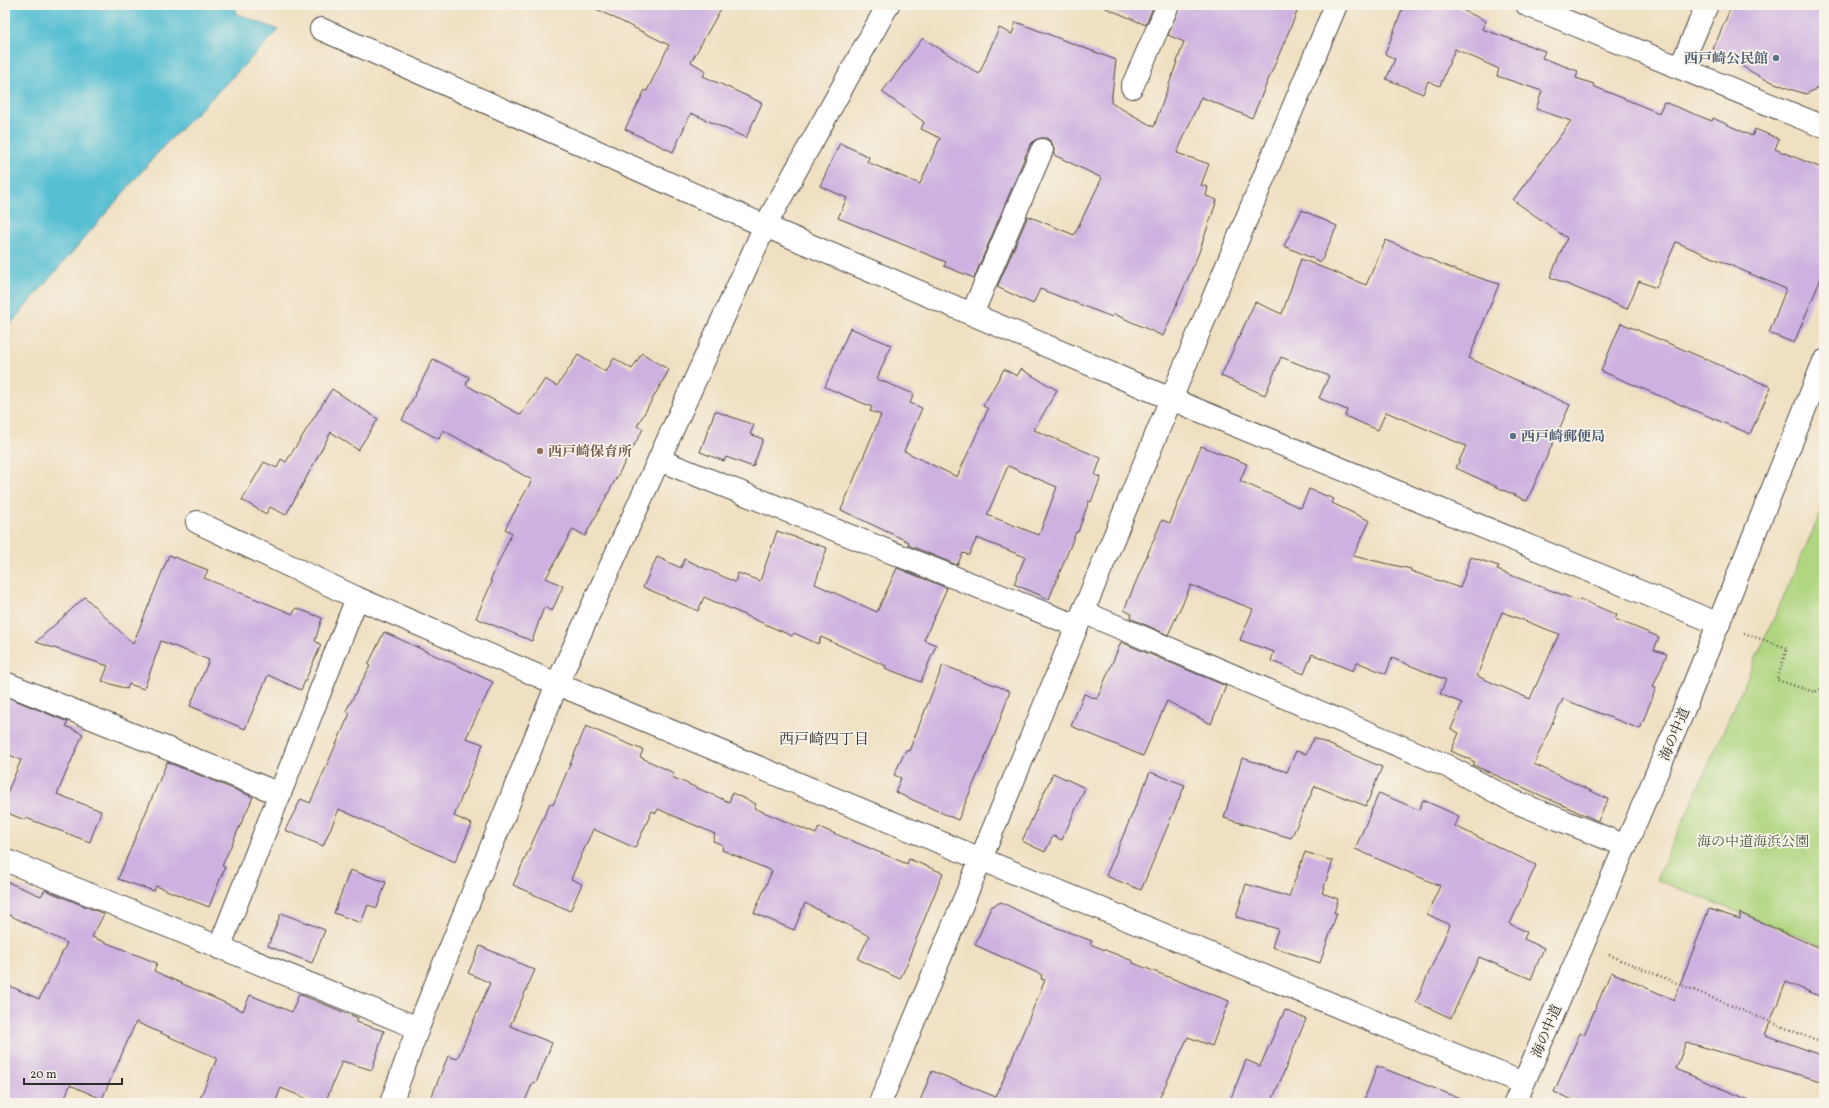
<svg xmlns="http://www.w3.org/2000/svg" width="1829" height="1108" viewBox="0 0 1829 1108" font-family="Vollkorn,'Noto Serif JP',serif">
<style>
.green{fill:#b0d680;stroke:#6e8056}
.water{fill:#56bfd3;stroke:#40757f}
.building{fill:#ceb1e0;fill-rule:evenodd}
.lines{fill:none;stroke-linecap:round;stroke-linejoin:round}
.minor-casing{stroke:#494642;stroke-width:24}
.path{stroke:#494642;stroke-width:2.5;stroke-dasharray:1 3;stroke-linecap:butt}
.minor{stroke:#fff;stroke-width:22}
.service-dot{fill:#5c6f8a;stroke:#f7f3e8;stroke-width:1.5}
.education-dot{fill:#8d6e63;stroke:#f7f3e8;stroke-width:1.5}
.labels{text-anchor:middle;stroke-width:3.5;stroke-linejoin:round;paint-order:stroke}
.service-label{font-size:14px;font-weight:bold;fill:#4e5e75;stroke:#f7f3e8;text-anchor:end}
.education-label{font-size:14px;font-weight:bold;fill:#785e54;stroke:#f7f3e8;text-anchor:start}
.street-label{font-size:14px;fill:#2b2b2b;stroke:#f7f3e8}
.park-label{font-size:14px;fill:#4c5640;stroke:#f7f3e8}
.neighbourhood-label{font-size:15px;fill:#2b2b2b;stroke:#f7f3e8}
</style>
<rect width="100%" height="100%" fill="#f7f3e8"/>
<filter id="ink" filterUnits="userSpaceOnUse"><feTurbulence type="fractalNoise" baseFrequency=".025" numOctaves="2"/><feDisplacementMap in="SourceGraphic" scale="8" xChannelSelector="R" yChannelSelector="G"/><feConvolveMatrix kernelMatrix="1 2 1 2 8 2 1 2 1" color-interpolation-filters="sRGB"/></filter>
<filter id="wash" filterUnits="userSpaceOnUse"><feTurbulence type="fractalNoise" baseFrequency=".012" numOctaves="4" result="noise"/><feDisplacementMap in="SourceGraphic" scale="16" xChannelSelector="R" yChannelSelector="G"/><feGaussianBlur stdDeviation="0.9" result="paint"/><feColorMatrix in="noise" values="0 0 0 0 0 0 0 0 0 0 0 0 0 0 0 0 0 1.4 0 .05"/><feComposite in="paint" operator="in"/></filter>
<g filter="url(#wash)">
<rect width="100%" height="100%" fill="#f0e0c2"/>
<polygon class="green" points="1824,506 1824,946 1657,880"/>
<polygon class="water" points="5,5 238,5 235,13 279,30 162,148 5,330"/>
<g id="blocks">
<g class="building">
<polygon points="588,5 723,5 691,62 706,71 703,76 762,103 746,138 691,113 673,152 625,129 645,90 647,91 669,45"/>
<polygon points="1099,5 1154,5 1146,25"/>
<polygon points="1180,5 1300,5 1252,118 1201,97 1177,153 1209,164 1201,185 1208,187 1206,196 1217,200 1198,255 1163,336 1114,314 1112,317 1040,289 1033,304 997,287 1028,216 1074,235 1102,178 1054,155 1054,149 1052,143 1047,138 1041,138 1035,140 1030,145 974,278 944,266 946,262 838,218 847,198 820,186 840,143 869,157 867,162 920,184 940,138 921,129 924,122 882,92 923,38 979,74 999,28 1012,34 1016,22 1116,60 1111,103 1154,127 1184,42 1168,35"/>
<polygon points="1404,5 1452,5 1486,21 1482,29 1545,51 1542,58 1578,71 1576,78 1594,84 1593,86 1659,113 1664,102 1712,121 1713,118 1752,136 1755,129 1779,139 1775,149 1824,169 1824,271 1794,343 1769,333 1786,289 1676,242 1656,288 1639,281 1627,309 1550,277 1567,238 1513,200 1571,121 1536,109 1542,91 1497,76 1499,69 1455,49 1440,86 1428,81 1423,94 1386,79 1395,59 1385,54"/>
<polygon points="1732,5 1824,5 1824,85 1806,94 1793,90 1762,78 1713,49"/>
<polygon points="1302,210 1337,226 1321,262 1284,246"/>
<polygon points="1386,240 1455,270 1499,284 1469,358 1570,405 1527,501 1456,468 1466,446 1386,412 1378,430 1345,416 1347,410 1319,398 1329,376 1281,357 1265,395 1221,376 1255,302 1282,314 1301,259 1366,285"/>
<polygon points="1621,323 1771,387 1750,434 1601,371"/>
<path d="M850 328 891 345 877 379 914 394 910 403 922 408 904 451 957 477 988 409 983 406 1004 369 1017 376 1021 369 1057 390 1034 430 1101 458 1095 475 1101 477 1091 502 1089 501 1078 532H1076L1049 599 1014 584 1025 557 977 538 969 555 963 553 957 565 908 545 909 542 841 510 881 415 870 411 872 407 825 387ZM1008 466 1057 487 1039 535 987 515Z"/>
<polygon points="642,353 669,370 637,426 643,429 585,536 573,529 546,578 563,586 552,611 544,607 532,641 476,618 492,582 490,581 512,533 505,529 532,480 443,430 439,439 402,420 433,359 469,377 466,385 521,415 545,379 557,386 578,355 606,372 614,358 632,369"/>
<polygon points="332,389 378,419 358,450 331,432 286,515 270,507 266,514 242,500 264,462 277,468 281,459 286,462"/>
<polygon points="715,411 754,425 750,434 763,439 753,467 726,457 724,461 700,452"/>
<path d="M1201 446 1247 464 1240 481 1301 508 1309 489 1334 499 1332 503 1370 521 1353 556 1411 569V571L1460 588 1471 557 1499 566 1497 570 1579 601 1580 599 1617 615 1615 619 1659 637 1654 650 1667 654 1653 687 1656 688 1640 729 1563 699 1534 764 1608 799 1598 821 1473 765 1475 762 1451 751 1459 733 1451 729 1462 703 1440 694 1446 680 1392 658 1386 674 1357 662 1353 671 1312 654 1304 674 1271 661 1274 652 1240 640 1253 609 1191 585 1168 635 1130 618 1132 614 1124 610 1162 520 1170 523ZM1502 612 1559 634 1530 699 1477 676Z"/>
<polygon points="777,531 827,548 815,584 877,612 897,568 947,588 924,640 936,645 921,682 885,668 886,666 821,637 818,644 794,633 792,636 704,597 698,611 643,587 657,557 681,568 684,559 735,582 738,573 760,581"/>
<polygon points="169,555 208,570 204,578 293,614 296,608 322,618 315,641 321,645 301,690 268,675 245,729 190,706 209,660 161,641 144,689 129,684 127,689 102,681 108,666 36,642 85,597 133,644"/>
<polygon points="384,632 493,682 466,738 483,744 454,816 472,824 455,862 339,809 323,846 285,830 301,799 310,803 350,713 346,711 370,666 368,665"/>
<polygon points="1121,642 1226,686 1211,724 1167,701 1143,756 1071,726 1084,694 1097,699"/>
<polygon points="943,665 1010,691 995,734 958,820 895,792 901,778 894,775 906,750 909,751"/>
<polygon points="5,696 68,722 66,726 83,734 57,794 101,811 90,842 26,818 25,820 5,812 5,798 21,760 5,753"/>
<polygon points="586,726 643,750 640,757 674,773 672,777 729,802 732,793 756,804 754,808 816,834 819,827 907,864 909,859 943,873 911,952 912,953 900,979 858,959 869,936 805,903 794,930 754,913 772,871 722,850 723,845 713,841 715,834 658,809 656,813 652,811 635,848 593,829 571,879 582,884 570,911 513,885 550,803 553,805"/>
<polygon points="1314,738 1382,767 1366,806 1315,786 1291,838 1224,818 1242,758 1287,772 1296,751 1306,754"/>
<polygon points="167,762 253,797 222,866 225,867 209,907 156,886 154,891 118,879"/>
<polygon points="1150,772 1185,785 1141,890 1106,876"/>
<polygon points="1053,773 1085,788 1062,840 1053,836 1045,852 1022,841"/>
<polygon points="1379,793 1419,810 1423,800 1459,816 1455,826 1536,865 1510,924 1527,932 1524,939 1544,948 1531,979 1479,957 1451,1018 1416,1002 1450,925 1427,914 1440,886 1355,849"/>
<polygon points="1305,852 1333,861 1322,893 1338,899 1334,913 1337,913 1320,963 1272,947 1278,929 1236,917 1246,884 1289,897"/>
<polygon points="350,870 386,882 377,908 368,905 361,923 334,913"/>
<polygon points="5,881 41,896 45,890 104,914 92,937 157,963 154,971 243,1011 250,995 292,1012 299,994 358,1018 356,1022 384,1031 372,1070 342,1061 325,1103 317,1103 281,1088 275,1103 198,1103 217,1058 136,1022 102,1099 70,1085 63,1103 5,1103 5,984 39,999 67,943 5,913"/>
<polygon points="1001,902 1037,920 1092,941 1090,944 1133,961 1133,963 1229,1001 1212,1046 1188,1037 1157,1103 919,1103 932,1071 996,1097 1045,980 1041,979 1042,975 975,945 991,907"/>
<polygon points="1709,909 1740,919 1740,913 1824,950 1824,998 1786,982 1765,1035 1824,1056 1824,1082 1686,1042 1676,1069 1756,1103 1580,1103 1554,1092 1580,1033 1584,1035 1611,972 1674,1000"/>
<polygon points="281,913 325,930 312,963 268,946"/>
<polygon points="480,946 535,970 510,1026 552,1043 536,1083 533,1082 524,1103 429,1103 448,1056 457,1059 490,983 468,973"/>
<polygon points="1285,1010 1306,1019 1271,1103 1229,1103 1246,1060 1260,1066"/>
<polygon points="1377,1066 1467,1101 1467,1103 1363,1103"/>
</g>
</g>
</g>
<g filter="url(#ink)">
<use href="#blocks" fill-opacity="0" stroke="#494642" stroke-width="1"/>
<g class="lines">
<g class="minor-casing">
<g id="minor">
<polyline points="1527,5 1824,127"/>
<polyline points="321,29 765,226 1171,399 1719,624"/>
<polyline points="1680,68 1707,5"/>
<polyline points="1132,87 1168,5"/>
<polyline points="972,314 1042,150"/>
<polyline points="659,460 1077,626"/>
<polyline points="197,522 357,598 557,684 1523,1083"/>
<polyline points="1083,612 1447,766 1513,801 1626,846"/>
<polyline points="5,683 280,794"/>
<polyline points="5,860 418,1028"/>
<polyline points="219,948 357,598"/>
<polyline points="391,1103 418,1028 557,684 765,226 888,5"/>
<polyline points="880,1103 1171,399 1336,5"/>
<polyline points="1515,1103 1680,719 1824,361"/>
</g>
</g>
<g class="path">
<polyline points="1744,633 1787,648 1777,680 1814,692 1824,688"/>
<polyline points="1609,955 1824,1044"/>
</g>
<use href="#minor" class="minor"/>
</g>
</g>
<g class="service-dot">
<circle cx="1776" cy="58" r="4"/>
<circle cx="1513" cy="436" r="4"/>
</g>
<circle class="education-dot" cx="540" cy="451" r="4"/>
<g class="labels">
<g class="service-label">
<text x="1768" y="63">西戸崎公民館</text>
<text x="1521" y="441" text-anchor="start">西戸崎郵便局</text>
</g>
<g class="education-label">
<text x="548" y="456">西戸崎保育所</text>
</g>
<g class="street-label">
<text transform="translate(1674 734) rotate(-67)" y="5">海の中道</text>
<text transform="translate(1546 1031) rotate(-67)" y="5">海の中道</text>
</g>
<g class="park-label">
<text x="1753" y="846">海の中道海浜公園</text>
</g>
<g class="neighbourhood-label">
<text x="824" y="744">西戸崎四丁目</text>
</g>
</g>
<rect width="1829" height="1108" fill="none" stroke="#f7f3e8" stroke-width="20"/>
<path d="M24 1078v6h98v-6" fill="none" stroke="#2b2b2b" stroke-width="2"/>
<text x="30" y="1078" font-size="12" fill="#2b2b2b" stroke="#f7f3e8" stroke-width="3" paint-order="stroke">20 m</text>
</svg>
